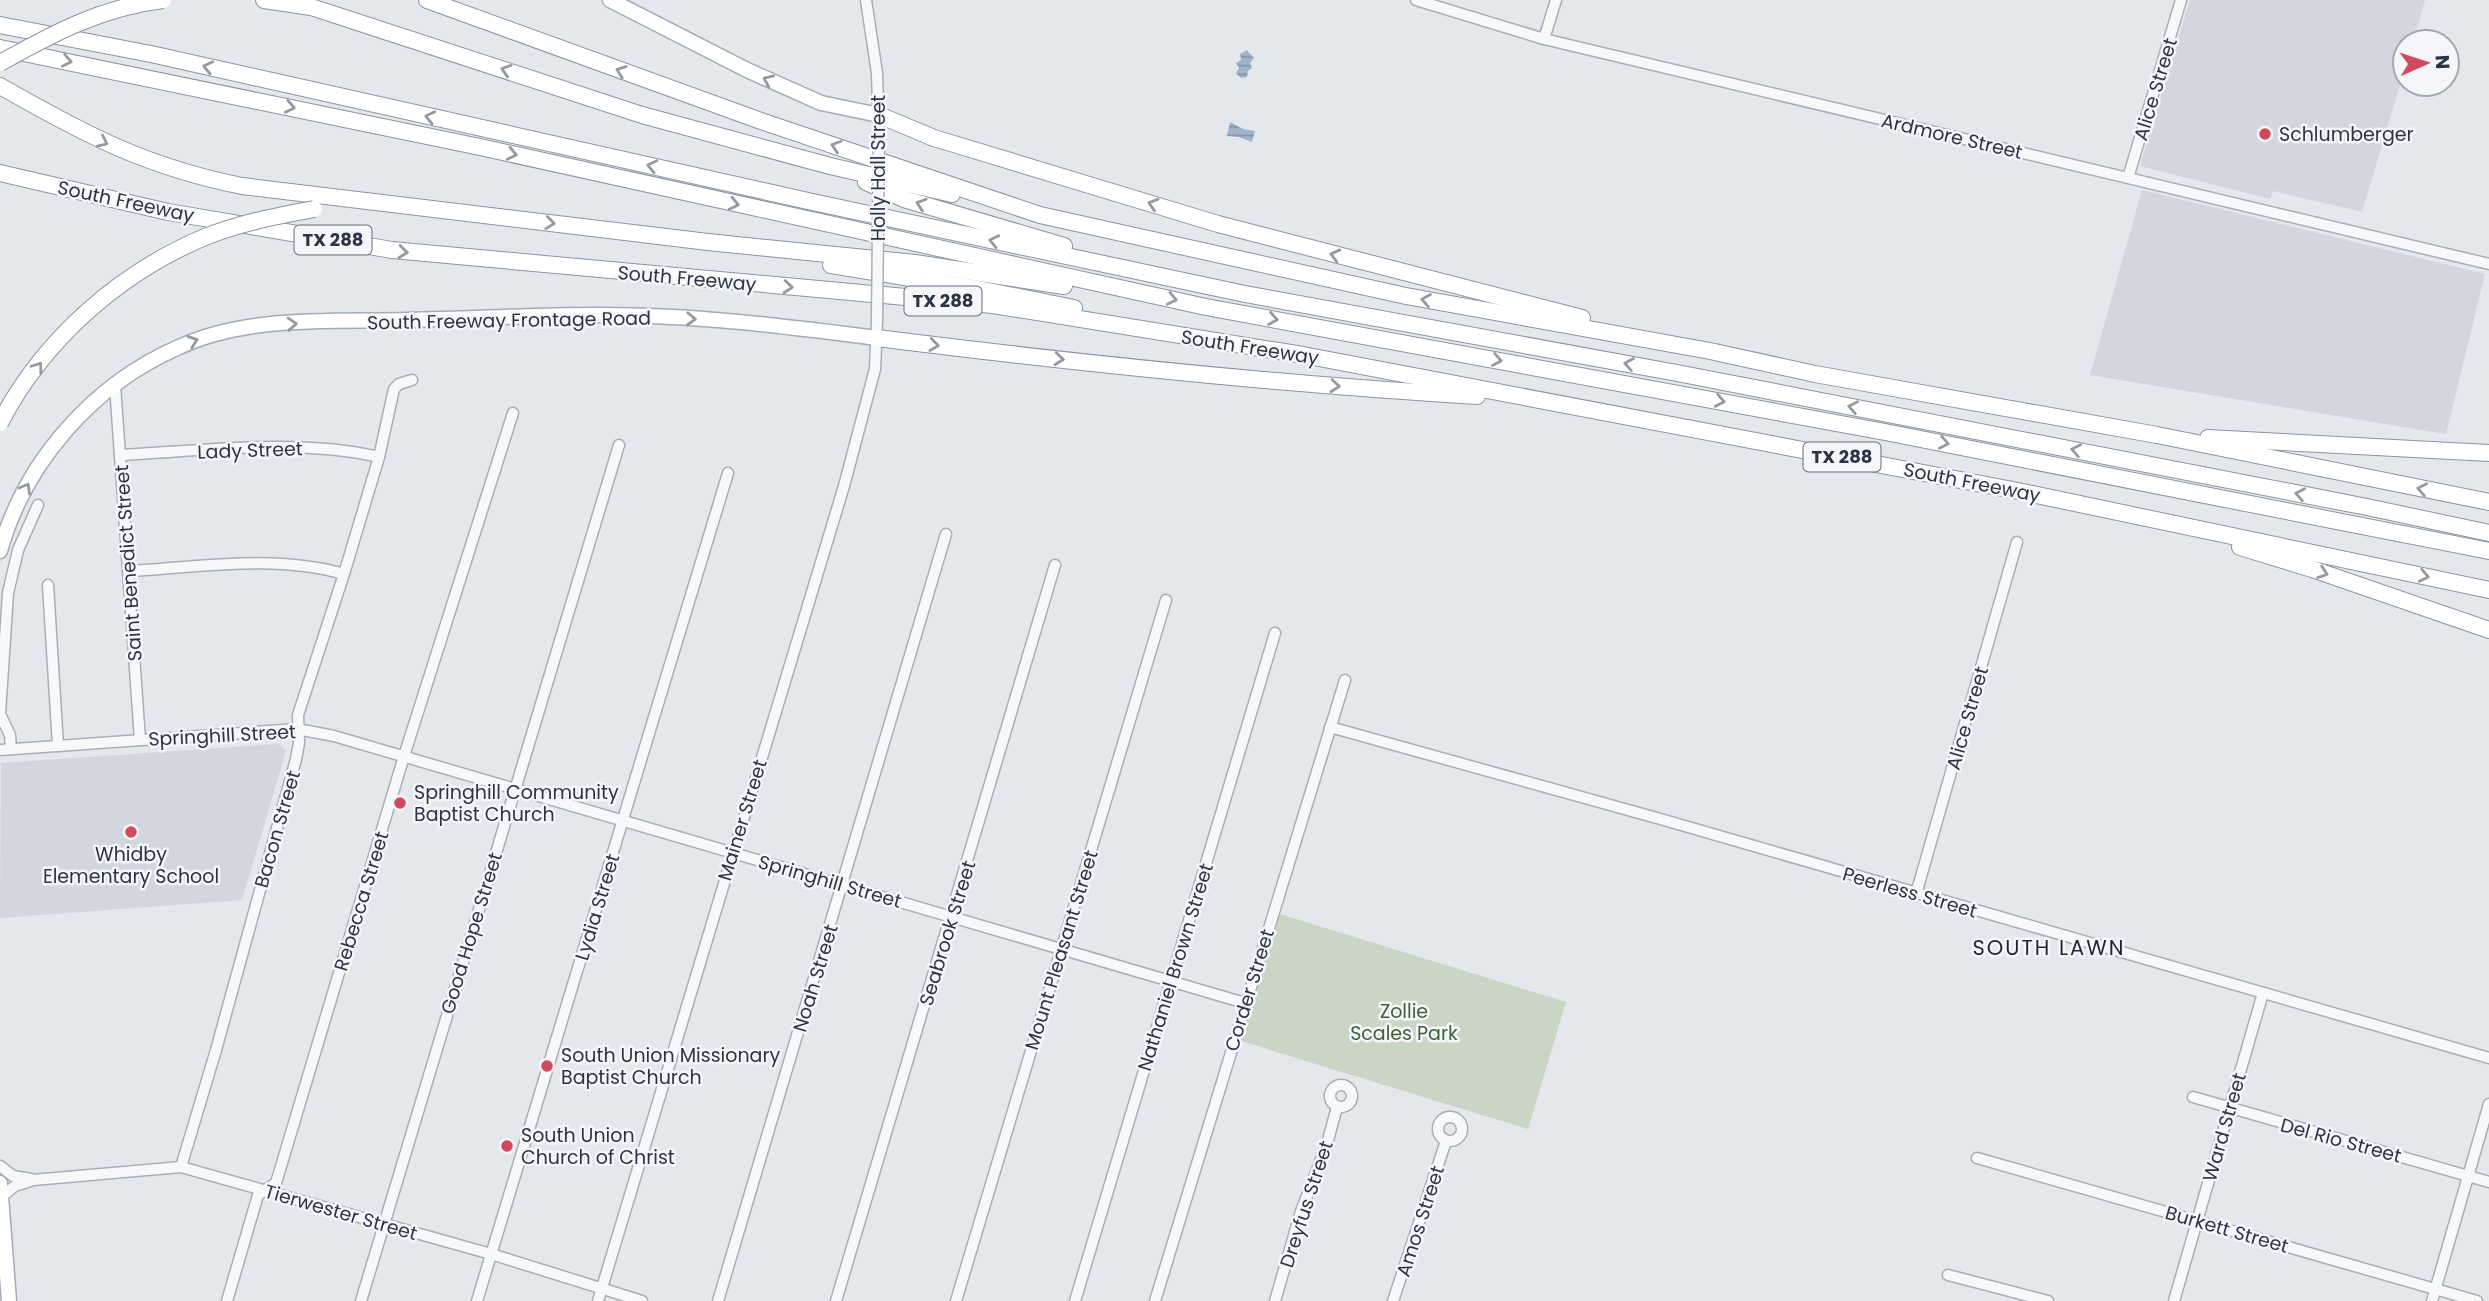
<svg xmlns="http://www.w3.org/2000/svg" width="2489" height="1301" viewBox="0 0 2489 1301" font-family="Poppins,sans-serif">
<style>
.built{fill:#d2d6de}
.park{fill:#c9d6c5}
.water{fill:url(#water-rules)}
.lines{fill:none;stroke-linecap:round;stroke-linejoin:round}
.minor-casing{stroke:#a9aeb7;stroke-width:13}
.major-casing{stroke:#a3abb8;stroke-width:17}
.highway-casing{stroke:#8b94a3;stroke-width:18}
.minor{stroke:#f7f8fa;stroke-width:10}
.major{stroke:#fff;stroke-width:14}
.highway{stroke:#fff;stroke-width:16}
.minor-bridge-casing{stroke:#a9aeb7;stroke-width:13;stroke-linecap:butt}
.highway-bridge-casing{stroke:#8b94a3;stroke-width:18;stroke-linecap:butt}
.minor-bridge{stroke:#f7f8fa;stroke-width:10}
.highway-bridge{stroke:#fff;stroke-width:16}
.oneway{stroke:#959aa2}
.poi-dot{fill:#d1495b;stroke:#f4f6f9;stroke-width:2.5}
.labels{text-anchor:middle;stroke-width:5;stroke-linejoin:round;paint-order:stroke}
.shield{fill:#f4f6f9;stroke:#676e7b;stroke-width:2}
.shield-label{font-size:18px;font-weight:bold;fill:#2b3445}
.street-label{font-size:19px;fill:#2b3445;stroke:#f4f6f9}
.poi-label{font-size:19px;fill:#2b3445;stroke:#f4f6f9;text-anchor:start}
.park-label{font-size:19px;fill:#3f6138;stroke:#f4f6f9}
.neighbourhood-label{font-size:21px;letter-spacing:2px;fill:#1d2536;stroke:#f4f6f9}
</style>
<defs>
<pattern id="water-rules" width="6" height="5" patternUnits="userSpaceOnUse" patternTransform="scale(1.75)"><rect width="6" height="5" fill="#9fb4cc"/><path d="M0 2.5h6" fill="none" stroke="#8293a7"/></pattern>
</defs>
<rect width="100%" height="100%" fill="#e4e7ec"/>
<g class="built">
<polygon points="2190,0 2425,0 2413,42 2405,42 2405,68 2362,212 2273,191 2270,199 2140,166"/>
<polygon points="2142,190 2485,274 2446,434 2090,375"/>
<polygon points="279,744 286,751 242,900 0,918 1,763"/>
</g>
<polygon class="park" points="1280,914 1566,1002 1528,1129 1241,1041"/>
<g class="water">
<polygon points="1247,50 1254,58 1250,63 1252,68 1248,71 1247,77 1241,78 1236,73 1239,68 1236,63 1241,60 1240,54"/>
<polygon points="1230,122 1243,129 1255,131 1252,142 1239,137 1227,136"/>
</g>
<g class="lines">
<g class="minor-casing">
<g id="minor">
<polyline points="866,0 877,73 879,136"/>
<polyline points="1416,0 1544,39 2489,264"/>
<polyline points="1544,39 1556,0"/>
<polyline points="2128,178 2181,0"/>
<polyline points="115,385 140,740"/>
<path d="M120 455C202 451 299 438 379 457"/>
<path d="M129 571C200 567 275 554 344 574"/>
<polyline points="48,585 58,746"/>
<polyline points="1330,727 1664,820 2489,1058"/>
<polyline points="11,749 10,735 0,714 8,593 18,550 38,505"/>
<polyline points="0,750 297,729 334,736 1245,1003"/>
<polyline points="1916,894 2017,542"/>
<circle cx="1341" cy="1096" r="11"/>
<polyline points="2193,1097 2489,1182"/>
<circle cx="1450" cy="1129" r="12"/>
<polyline points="1977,1158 2477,1301"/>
<polyline points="0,1166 13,1176 31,1179"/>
<polyline points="181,1167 216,1050 296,759 299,743 298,715 344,574 379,457 394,389 399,384 412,380"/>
<polyline points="1,1197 15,1186 33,1180 181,1167 491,1254 642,1301"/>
<polyline points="1948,1275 2048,1301"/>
<polyline points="227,1301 258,1195 276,1183 404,756 513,413"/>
<polyline points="361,1301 619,445"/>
<polyline points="477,1301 728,473"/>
<polyline points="598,1301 844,486 875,369 877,321"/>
<polyline points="718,1301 946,534"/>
<polyline points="836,1301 1055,565"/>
<polyline points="956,1301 1166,600"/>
<polyline points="1075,1301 1275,633"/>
<polyline points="1155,1301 1345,680"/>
<polyline points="1275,1301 1301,1211 1327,1144 1337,1107"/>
<polyline points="1393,1301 1446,1141"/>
<polyline points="2174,1301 2263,993"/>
<polyline points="2432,1301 2489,1104"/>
</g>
</g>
<g class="major-casing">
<g id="major">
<polyline points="610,0 747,70 821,103 879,115"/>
<path d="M0 551C25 461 94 384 179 347 248 315 333 322 408 320 470 319 531 315 593 315 688 314 783 326 877 338"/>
<polyline points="0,1183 9,1301"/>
</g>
</g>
<g class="highway-casing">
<g id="highway">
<polyline points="264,0 311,7 642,115 830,166 952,194"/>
<polyline points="427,0 761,121 1040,215 1406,296 1710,351 1815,374 2157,435 2489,502"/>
<polyline points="0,25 151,54 817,203 1245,294 1677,373 2367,507 2489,533"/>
<polyline points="0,48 480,147 1206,307 1885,432 2489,551"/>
<path d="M0 86C84 134 146 167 242 186L708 242 915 263 1064 286"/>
<polyline points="879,115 934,138 1218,224 1582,318"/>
<polyline points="0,173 168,212 392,250 993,305 1303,355 2013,490 2489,590"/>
<polyline points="866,182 904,199 1064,246"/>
<polyline points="831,265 978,289 1074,308"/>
<path d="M877 338C1076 363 1277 384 1477 396"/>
<polyline points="2208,438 2489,453"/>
<polyline points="2240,547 2312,569 2489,630"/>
</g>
</g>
<use href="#minor" class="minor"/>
<use href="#major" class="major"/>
<use href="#highway" class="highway"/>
<g class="minor-bridge-casing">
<polyline id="minor-bridge" points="877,321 879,136"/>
</g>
<g class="highway-bridge-casing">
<g id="highway-bridge">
<path d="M0 63C52 34 102 7 163 0"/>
<path d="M0 423C43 340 119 273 205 237 239 223 277 216 314 209"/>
</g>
</g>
<use href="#minor-bridge" class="minor-bridge"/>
<use href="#highway-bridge" class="highway-bridge"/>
</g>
<defs><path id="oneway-chevron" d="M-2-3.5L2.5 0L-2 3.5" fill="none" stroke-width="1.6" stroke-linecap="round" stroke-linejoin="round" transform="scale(1.75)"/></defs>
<g class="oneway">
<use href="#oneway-chevron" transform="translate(67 61) rotate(11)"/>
<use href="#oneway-chevron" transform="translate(208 67) rotate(-167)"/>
<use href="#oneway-chevron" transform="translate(506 70) rotate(-162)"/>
<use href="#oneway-chevron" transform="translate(621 71) rotate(-161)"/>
<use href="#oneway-chevron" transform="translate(768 80) rotate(-156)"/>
<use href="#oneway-chevron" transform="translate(290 107) rotate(12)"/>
<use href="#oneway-chevron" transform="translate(430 117) rotate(-167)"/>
<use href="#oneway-chevron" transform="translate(103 142) rotate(25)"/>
<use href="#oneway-chevron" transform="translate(836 146) rotate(-162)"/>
<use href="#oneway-chevron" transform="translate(512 154) rotate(13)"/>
<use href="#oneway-chevron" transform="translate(652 166) rotate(-167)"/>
<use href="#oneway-chevron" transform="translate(734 204) rotate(13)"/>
<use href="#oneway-chevron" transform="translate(921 204) rotate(-162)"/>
<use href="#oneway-chevron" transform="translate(1153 204) rotate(-163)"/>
<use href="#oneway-chevron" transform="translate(550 223) rotate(7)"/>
<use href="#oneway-chevron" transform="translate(994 241) rotate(-168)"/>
<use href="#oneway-chevron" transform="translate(403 252) rotate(6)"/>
<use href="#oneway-chevron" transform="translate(1335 255) rotate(-166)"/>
<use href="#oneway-chevron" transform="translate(788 287) rotate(5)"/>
<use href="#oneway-chevron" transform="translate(1172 299) rotate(12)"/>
<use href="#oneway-chevron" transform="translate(1426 300) rotate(-170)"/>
<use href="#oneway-chevron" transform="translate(691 319) rotate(2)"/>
<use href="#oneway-chevron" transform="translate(1273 319) rotate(10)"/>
<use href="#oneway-chevron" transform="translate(292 324) rotate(-4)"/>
<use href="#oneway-chevron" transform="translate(193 341) rotate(-19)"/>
<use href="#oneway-chevron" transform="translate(934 345) rotate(7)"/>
<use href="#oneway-chevron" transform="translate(1059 359) rotate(6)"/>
<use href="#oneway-chevron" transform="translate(1497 360) rotate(10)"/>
<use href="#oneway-chevron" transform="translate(1629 364) rotate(-170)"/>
<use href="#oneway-chevron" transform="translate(38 367) rotate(-54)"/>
<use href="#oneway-chevron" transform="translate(1335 386) rotate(5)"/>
<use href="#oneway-chevron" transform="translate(1720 401) rotate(11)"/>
<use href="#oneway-chevron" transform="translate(1853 407) rotate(-169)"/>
<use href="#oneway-chevron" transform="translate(1944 443) rotate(11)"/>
<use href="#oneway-chevron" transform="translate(2076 450) rotate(-169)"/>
<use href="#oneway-chevron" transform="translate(26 488) rotate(-60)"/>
<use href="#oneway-chevron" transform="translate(2422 489) rotate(-169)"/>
<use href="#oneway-chevron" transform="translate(2300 494) rotate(-169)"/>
<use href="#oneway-chevron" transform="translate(2323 573) rotate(19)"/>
<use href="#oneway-chevron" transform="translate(2424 576) rotate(12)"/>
</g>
<g class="poi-dot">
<circle cx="2265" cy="134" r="7"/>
<circle cx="400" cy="803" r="7"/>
<circle cx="131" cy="832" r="7"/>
<circle cx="547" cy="1066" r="7"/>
<circle cx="507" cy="1146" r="7"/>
</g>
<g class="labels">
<g class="shield">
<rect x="294.5" y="225.5" width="77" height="29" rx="5"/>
<rect x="904.5" y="286.5" width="77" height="29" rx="5"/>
<rect x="1803.5" y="442.5" width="77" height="29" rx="5"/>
</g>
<g class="shield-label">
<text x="333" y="246">TX 288</text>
<text x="943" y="307">TX 288</text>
<text x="1842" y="463">TX 288</text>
</g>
<g class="street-label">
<text transform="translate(2155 89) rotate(-73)" y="7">Alice Street</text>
<text transform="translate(1952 136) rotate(13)" y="7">Ardmore Street</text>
<text transform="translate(878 168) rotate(-90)" y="7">Holly Hall Street</text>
<text transform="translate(126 201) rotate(12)" y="7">South Freeway</text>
<text transform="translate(687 278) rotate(5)" y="7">South Freeway</text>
<text transform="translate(509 320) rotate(-1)" y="7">South Freeway Frontage Road</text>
<text transform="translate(1250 347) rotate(9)" y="7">South Freeway</text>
<text transform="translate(250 450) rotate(-2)" y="7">Lady Street</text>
<text transform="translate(1972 482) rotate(11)" y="7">South Freeway</text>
<text transform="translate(128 563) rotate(-94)" y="7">Saint Benedict Street</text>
<text transform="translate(1967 718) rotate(-74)" y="7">Alice Street</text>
<text transform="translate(222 735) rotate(-3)" y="7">Springhill Street</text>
<text transform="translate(742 820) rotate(-73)" y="7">Mainer Street</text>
<text transform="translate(277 829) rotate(-74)" y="7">Bacon Street</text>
<text transform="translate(830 881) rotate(16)" y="7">Springhill Street</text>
<text transform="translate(1910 892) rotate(16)" y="7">Peerless Street</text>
<text transform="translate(361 901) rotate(-73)" y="7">Rebecca Street</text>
<text transform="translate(597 907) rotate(-73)" y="7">Lydia Street</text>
<text transform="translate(471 933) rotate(-73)" y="7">Good Hope Street</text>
<text transform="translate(947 933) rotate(-73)" y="7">Seabrook Street</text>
<text transform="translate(1061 950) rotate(-73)" y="7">Mount Pleasant Street</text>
<text transform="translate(1175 967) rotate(-73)" y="7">Nathaniel Brown Street</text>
<text transform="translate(815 978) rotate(-73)" y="7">Noah Street</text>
<text transform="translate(1249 990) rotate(-73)" y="7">Corder Street</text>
<text transform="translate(2224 1127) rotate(-74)" y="7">Ward Street</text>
<text transform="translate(2341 1140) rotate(15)" y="7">Del Rio Street</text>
<text transform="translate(1306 1204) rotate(-72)" y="7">Dreyfus Street</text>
<text transform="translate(341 1212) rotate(16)" y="7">Tierwester Street</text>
<text transform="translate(1420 1221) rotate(-72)" y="7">Amos Street</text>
<text transform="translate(2227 1229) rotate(16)" y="7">Burkett Street</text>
</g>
<g class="poi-label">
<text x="2279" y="141">Schlumberger</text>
<text x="414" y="799">Springhill Community<tspan x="414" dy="22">Baptist Church</tspan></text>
<text x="131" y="861" text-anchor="middle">Whidby<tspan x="131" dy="22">Elementary School</tspan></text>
<text x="561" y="1062">South Union Missionary<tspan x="561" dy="22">Baptist Church</tspan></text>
<text x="521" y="1142">South Union<tspan x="521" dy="22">Church of Christ</tspan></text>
</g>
<g class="park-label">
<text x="1404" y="1018">Zollie<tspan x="1404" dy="22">Scales Park</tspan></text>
</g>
<g class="neighbourhood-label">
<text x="2049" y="955">SOUTH LAWN</text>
</g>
</g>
<g transform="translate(2426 63) rotate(87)"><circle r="33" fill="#f4f6f9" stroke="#a4a8b1" stroke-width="2"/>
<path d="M0-5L12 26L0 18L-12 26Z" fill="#d1495b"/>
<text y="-10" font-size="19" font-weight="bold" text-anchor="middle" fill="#2b3445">N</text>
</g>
</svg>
